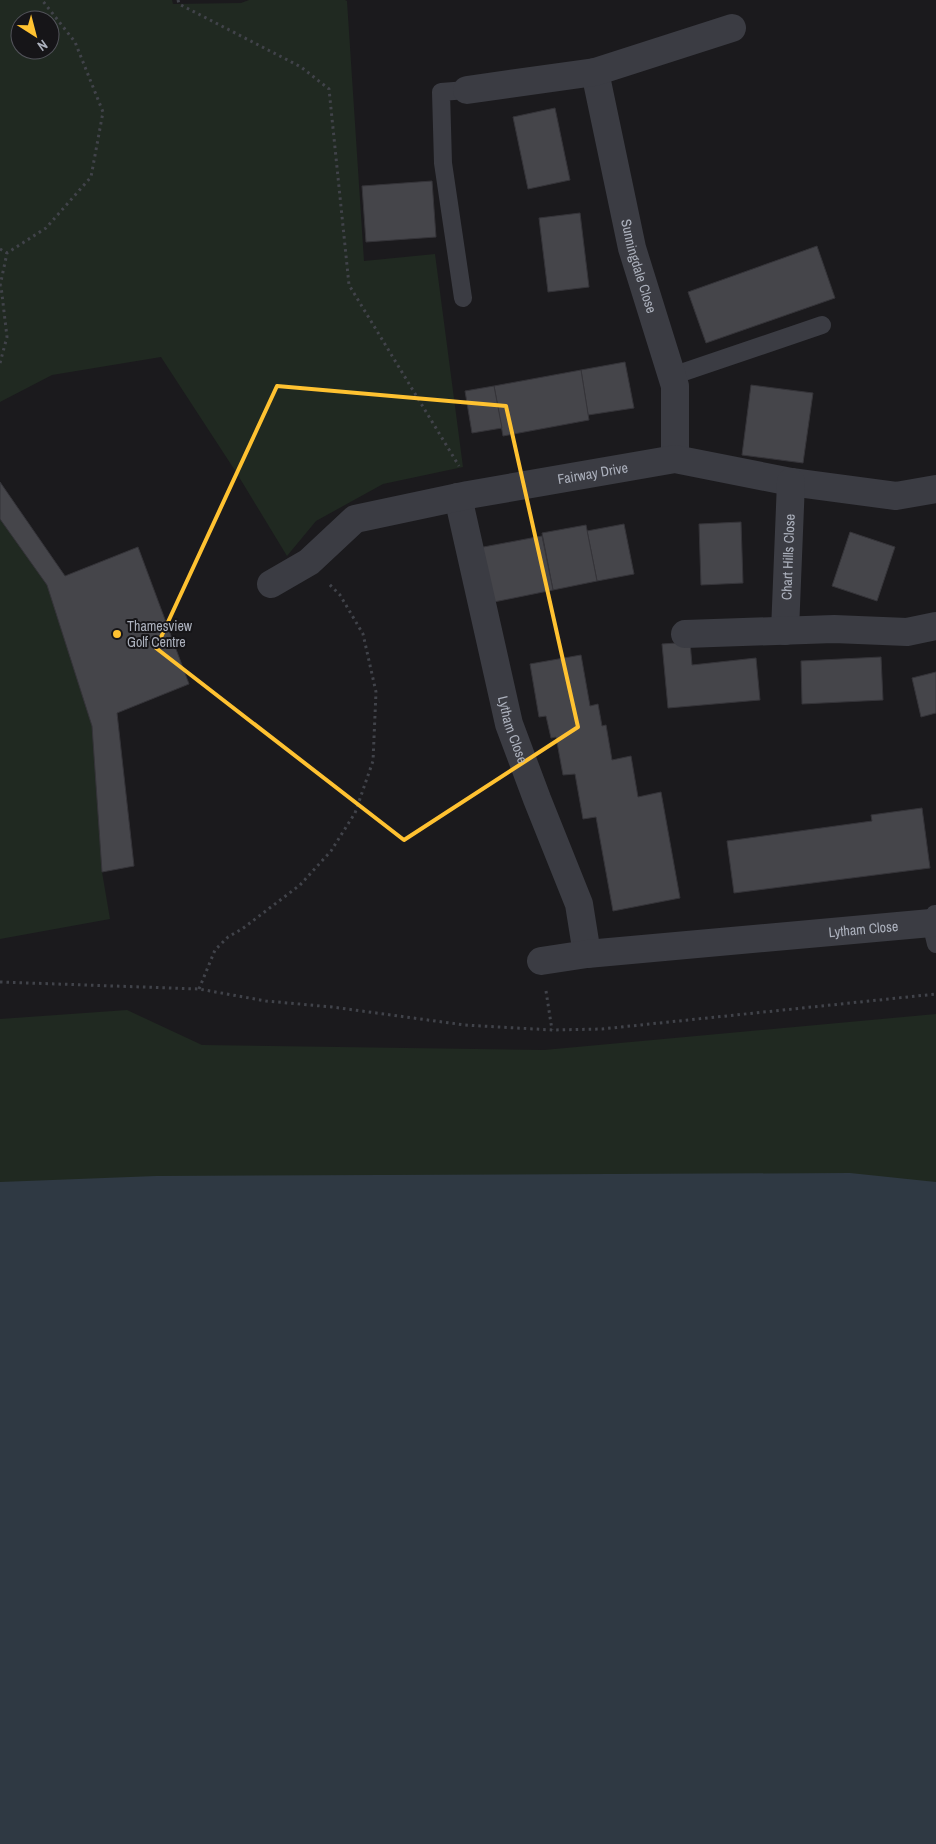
<svg xmlns="http://www.w3.org/2000/svg" width="936" height="1844" viewBox="0 0 936 1844" font-family="'Archivo Narrow',sans-serif">
<style>
.green{fill:#202921;fill-rule:evenodd}
.water{fill:#2f3943}
.building{fill:#45454a;stroke:#353439}
.lines{fill:none;stroke-linecap:round;stroke-linejoin:round}
.path{stroke:#41434a;stroke-width:3;stroke-dasharray:2.5 4;stroke-linecap:butt}
.service{stroke:#3b3c43;stroke-width:18}
.minor{stroke:#3b3c43;stroke-width:28}
.marked{fill:none;stroke:#ffc231;stroke-width:4;stroke-linejoin:round}
.poi-dot{fill:#ffc231;stroke:#161518;stroke-width:2}
.labels{text-anchor:middle;stroke-width:4;stroke-linejoin:round;paint-order:stroke}
.street-label{font-size:14px;fill:#acb1bd;stroke:#161518}
.poi-label{font-size:14px;fill:#acb1bd;stroke:#161518;text-anchor:start}
</style>
<rect width="100%" height="100%" fill="#1b1a1d"/>
<g class="green">
<path d="M0 0H172L173 4 241 3 249 0H345L347 1 364 261 435 254 463 467 383 484 316 521 287 556 236 472 161 357 52 375 0 402ZM20 20H50V50H20Z"/>
<polygon points="0,519 47,585 92,726 102,872 110,919 0,939"/>
<polygon points="127,1010 202,1045 544,1050 936,1014 936,1595 0,1844 0,1019"/>
</g>
<polygon class="water" points="850,1173 936,1182 936,1844 0,1844 0,1182 156,1176"/>
<g class="building">
<polygon points="555,108 570,180 528,189 513,117"/>
<polygon points="432,181 436,237 366,242 362,186"/>
<polygon points="580,213 589,287 548,292 539,218"/>
<polygon points="817,246 835,298 706,343 688,292"/>
<polygon points="625,362 634,408 588,415 581,370"/>
<polygon points="581,370 589,420 503,436 494,386"/>
<polygon points="751,385 813,393 803,463 742,455"/>
<polygon points="494,386 502,428 472,433 465,391"/>
<polygon points="0,482 65,576 138,547 189,684 117,713 134,866 102,872 92,726 47,585 0,519"/>
<polygon points="741,522 743,583 701,585 699,524"/>
<polygon points="624,524 634,574 597,581 587,531"/>
<polygon points="586,525 597,581 553,590 542,533"/>
<polygon points="850,532 895,547 877,601 832,586"/>
<polygon points="542,536 553,590 489,603 478,548"/>
<polygon points="690,642 692,665 756,658 760,700 668,708 662,644"/>
<polygon points="581,655 590,706 598,704 602,726 606,725 612,760 631,756 638,797 661,792 680,898 613,911 596,817 583,819 575,774 563,775 556,737 551,738 546,716 539,717 530,664"/>
<polygon points="881,657 883,700 802,704 801,661"/>
<polygon points="936,672 936,713 921,717 912,678"/>
<polygon points="922,808 930,868 734,893 727,841 872,821 871,815"/>
</g>
<g class="lines">
<g class="path">
<polyline points="178,0 179,4 301,67 329,89 349,285 459,466"/>
<polyline points="0,249 7,253"/>
<polyline points="0,286 7,253 46,228 91,177 103,112 75,42 42,0"/>
<polyline points="0,363 7,337 1,286"/>
<polyline points="0,982 199,989 266,1001 332,1007 465,1025 552,1030 602,1029 936,994"/>
<polyline points="199,989 215,950 228,937 242,929 300,885 331,851 355,813 373,761 376,692 363,634 340,595 329,584"/>
<polyline points="546,991 552,1030"/>
</g>
<g class="service">
<polyline points="463,298 443,163 441,92 467,90"/>
<polyline points="672,376 822,325"/>
<polyline points="935,914 931,923 936,944"/>
</g>
<g class="minor">
<path id="s1" d="M595 72 632 248 675 386V459"/>
<polyline points="467,90 595,72 732,28"/>
<path id="s2" d="M458 497 509 724 537 799 579 904 587 954"/>
<path id="s3" d="M271 584 309 562 355 519 468 495 675 459 791 482 896 496 936 489"/>
<path id="s4" d="M785 631 791 482"/>
<polyline points="685,634 834,629 907,632 936,626"/>
<path id="s5" d="M541 961 587 954 931 923"/>
</g>
</g>
<path class="marked" d="M277 386 506 406 578 727 404 840 156 648Z"/>
<circle class="poi-dot" cx="117" cy="634" r="5"/>
<g class="labels">
<g class="street-label">
<text dy="5" stroke="none"><textPath href="#s1" startOffset="199">Sunningdale Close</textPath></text>
<text dy="5" stroke="none"><textPath href="#s3" startOffset="349">Fairway Drive</textPath></text>
<text dy="5" stroke="none"><textPath href="#s4" startOffset="74">Chart Hills Close</textPath></text>
<text dy="5" stroke="none"><textPath href="#s2" startOffset="239">Lytham Close</textPath></text>
<text dy="5" stroke="none"><textPath href="#s5" startOffset="324">Lytham Close</textPath></text>
</g>
<g class="poi-label">
<text x="127" y="631">Thamesview<tspan x="127" dy="16">Golf Centre</tspan></text>
</g>
</g>
<g transform="translate(35 35) rotate(144)"><circle r="24" fill="#161518" stroke="#52535a"/>
<path d="M0-4L9 19L0 12L-9 19Z" fill="#ffc231"/>
<text y="-8" font-size="14" font-weight="bold" text-anchor="middle" fill="#acb1bd">N</text>
</g>
</svg>
